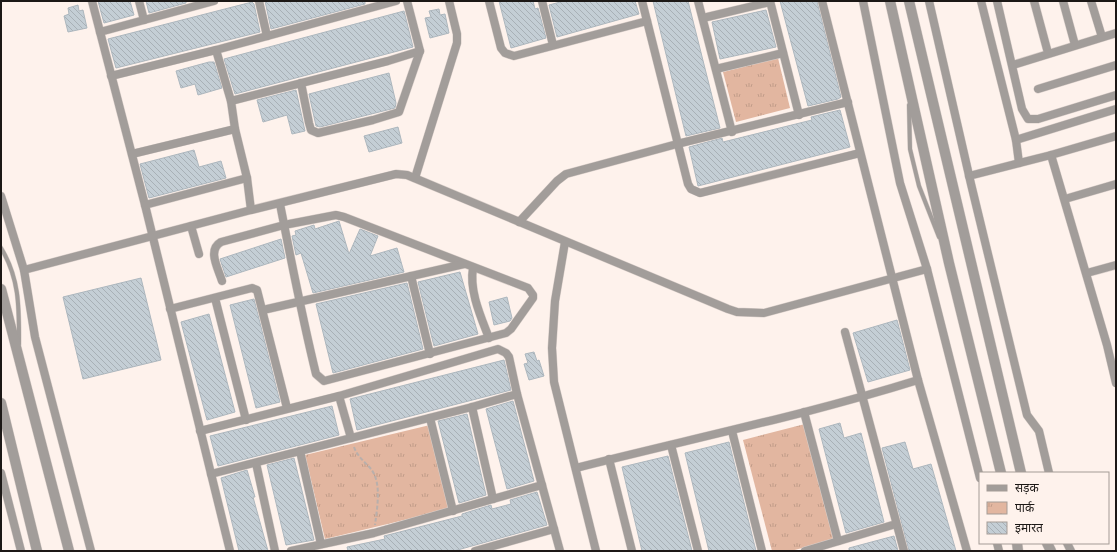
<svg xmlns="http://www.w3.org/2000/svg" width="1117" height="552" viewBox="0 0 1117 552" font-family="Signika,'Noto Sans Devanagari',sans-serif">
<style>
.park{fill:url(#park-tufts)}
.building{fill:url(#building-back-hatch);stroke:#adb7be}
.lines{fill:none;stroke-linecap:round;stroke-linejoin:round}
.service-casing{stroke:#dacfca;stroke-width:5}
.minor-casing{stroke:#dacfca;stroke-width:9}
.tertiary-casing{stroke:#dacfca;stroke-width:11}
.path{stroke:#b9afab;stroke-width:2;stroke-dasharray:4 2;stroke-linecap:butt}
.service{stroke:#a29d9a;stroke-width:4}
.minor{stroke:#a29d9a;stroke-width:8}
.tertiary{stroke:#a29d9a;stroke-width:10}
</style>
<defs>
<pattern id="park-tufts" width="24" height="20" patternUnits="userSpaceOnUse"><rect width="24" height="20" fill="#e2b6a0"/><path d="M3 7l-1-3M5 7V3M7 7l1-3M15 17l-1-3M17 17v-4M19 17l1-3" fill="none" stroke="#c19c89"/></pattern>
<pattern id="building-back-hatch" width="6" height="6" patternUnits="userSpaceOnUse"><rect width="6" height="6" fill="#c4ced5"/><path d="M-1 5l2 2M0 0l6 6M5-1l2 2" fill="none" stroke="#a8b0b6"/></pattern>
</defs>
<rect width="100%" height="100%" fill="#fef2ec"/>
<g class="park">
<polygon points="778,58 790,108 736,122 723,72"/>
<polygon points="805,424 835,539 791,551 772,551 743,440"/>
<polygon points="430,425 450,509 325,539 305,455"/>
</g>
<g class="building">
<polygon points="98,1 130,1 134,15 104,23"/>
<polygon points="146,1 186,1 186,3 149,13"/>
<polygon points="265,1 365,1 365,4 271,29"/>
<polygon points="499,1 533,1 535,9 538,8 546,38 511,48"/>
<polygon points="564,1 635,1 639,14 557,37 549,5"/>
<polygon points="653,1 688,1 720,128 686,136"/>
<polygon points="780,1 817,1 841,97 838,99 808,106"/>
<polygon points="252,2 254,4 260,32 116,68 108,39"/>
<polygon points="78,5 79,11 83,10 87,28 68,32 64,16 69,14 68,8"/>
<polygon points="439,9 440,15 445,14 449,33 430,38 425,18 431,17 429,11"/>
<polygon points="766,10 776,47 720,59 712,22"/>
<polygon points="404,11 413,47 235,94 224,59"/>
<polygon points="209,62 214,62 222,88 198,95 195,84 181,88 176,71"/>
<polygon points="389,73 396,103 395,108 320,127 316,126 309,94"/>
<polygon points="296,90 305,131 292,134 287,115 263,122 257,100"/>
<polygon points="840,110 850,147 698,186 689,147 722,138 723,142 812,120 811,117"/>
<polygon points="398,127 402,143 369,152 364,136"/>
<polygon points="194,150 199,167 221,161 226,178 149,198 140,164"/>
<polygon points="339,221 349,254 360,229 378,236 370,256 397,248 404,272 313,293 301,253 296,255 292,236 296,235 295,231 314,225 315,229"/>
<polygon points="281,239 285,258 226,277 220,259"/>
<polygon points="460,272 478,334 434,346 418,282"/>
<polygon points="141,278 161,360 83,379 63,297"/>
<polygon points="407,283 423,349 333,373 316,304"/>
<polygon points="507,297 512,318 510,321 494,325 489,302"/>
<polygon points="254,299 280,402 256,408 230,305"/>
<polygon points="209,314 235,412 207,420 181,322"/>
<polygon points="897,320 910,370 868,382 853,333"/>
<polygon points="534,352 537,361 539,360 544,376 529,380 524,364 528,363 525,354"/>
<polygon points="504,360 511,390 357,430 350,399"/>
<polygon points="513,401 534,481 507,489 486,409"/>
<polygon points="332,406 339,435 218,466 210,436"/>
<polygon points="467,414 486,495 459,503 438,421"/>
<polygon points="840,423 844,438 861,433 884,522 846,533 819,429"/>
<polygon points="729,442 756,551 709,551 685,453"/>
<polygon points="905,442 913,469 931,464 956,551 909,551 882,448"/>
<polygon points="668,456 692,551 642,551 622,467"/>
<polygon points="294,458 314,540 286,545 267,465"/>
<polygon points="247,470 255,497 253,497 268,551 239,551 221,478"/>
<polygon points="537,492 547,525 454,551 348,551 347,547 385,539 384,536 462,516 462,514 491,505 492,509 511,504 510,500"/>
<polygon points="894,536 898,551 849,551 849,548"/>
</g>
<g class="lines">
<g class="service-casing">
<g id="service">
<polyline points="909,105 910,149 919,186 939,237"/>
<path d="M1 248C20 279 19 309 19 344"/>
</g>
</g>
<g class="minor-casing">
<g id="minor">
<polyline points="92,1 145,205 230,551"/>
<polyline points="139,1 144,20"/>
<polyline points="259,1 267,36"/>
<polyline points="489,1 501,48 505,53 514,56 647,21"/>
<polyline points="542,1 553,45"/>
<polyline points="642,1 688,184 691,189 700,193 860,153"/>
<polyline points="698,1 732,132"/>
<polyline points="770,1 799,115"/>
<polyline points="822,1 918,380 967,551"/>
<polyline points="863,1 900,183 927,269 980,478"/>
<polyline points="929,1 971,184 1027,415 1039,431 1049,473"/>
<polyline points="981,1 1016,140 1019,163"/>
<polyline points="997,1 1022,109 1028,119 1038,119 1116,95"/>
<polyline points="1034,1 1048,53"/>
<polyline points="1063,1 1075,45"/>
<polyline points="1091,1 1102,37"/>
<polyline points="703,18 770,2"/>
<polyline points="100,32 214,1"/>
<polyline points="1013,65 1116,33"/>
<polyline points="716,69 783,53"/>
<polyline points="111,76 216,50 396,1"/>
<polyline points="301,83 309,123 311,130 318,133 373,120 399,112 420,51 407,1"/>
<polyline points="1038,89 1116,65"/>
<polyline points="231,101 388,61 420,51"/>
<polyline points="1016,140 1116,109"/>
<polyline points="132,154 235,129"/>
<polyline points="1051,155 1107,345 1116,383"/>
<polyline points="969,176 1051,155 1116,136"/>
<polyline points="415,178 457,43 457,34 449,1"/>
<polyline points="1,196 24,270 35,337 91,551"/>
<polyline points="1065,199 1116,184"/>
<polyline points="145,205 247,178"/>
<polyline points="251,210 396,174 407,175 728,309 737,312 764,313 927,269"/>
<polyline points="519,222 557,181 566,174 677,144 848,102"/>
<polyline points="191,226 199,254"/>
<polyline points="565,242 555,301 552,348 554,382 596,551"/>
<path d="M473 268C469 291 481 317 489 338"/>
<polyline points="24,270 251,210 247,178 235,129 231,101 216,50"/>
<polyline points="1087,273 1116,265"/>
<polyline points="411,276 430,354"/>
<path d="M222 281C218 268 207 250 221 242L284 225 336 215 344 217 528 288 533 295V298L511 329 506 333 324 381 316 374C302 317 291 260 280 204"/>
<polyline points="215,298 246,420"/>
<polyline points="170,309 252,288 257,290 287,408"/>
<polyline points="263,310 464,264"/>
<polyline points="845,332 904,551"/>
<polyline points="339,396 351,438"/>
<polyline points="472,407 493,499"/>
<polyline points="804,412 838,541"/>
<polyline points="430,418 453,511"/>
<polyline points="200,431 339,396 498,349 506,353 509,357 517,394 560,551"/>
<polyline points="732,431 762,551"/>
<polyline points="671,445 698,551"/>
<polyline points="300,451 321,544"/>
<polyline points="609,459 632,551"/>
<polyline points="256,463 275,551"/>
<path d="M576 468C690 439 806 415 918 380"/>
<polyline points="1,473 21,551"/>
<polyline points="211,474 472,407 517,394"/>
<polyline points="997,543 999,551"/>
<polyline points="1067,543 1071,551"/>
<polyline points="291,551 374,533 542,485"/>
<polyline points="475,551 554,529"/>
<polyline points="805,551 896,524"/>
</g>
</g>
<g class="tertiary-casing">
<g id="tertiary">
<polyline points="890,1 949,263 1001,473"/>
<polyline points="909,1 1021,473"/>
<polyline points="1,289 69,551"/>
<polyline points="1,403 37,551"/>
<polyline points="1017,543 1018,551"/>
<polyline points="1047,543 1051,551"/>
</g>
</g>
<path class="path" d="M354 447C357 456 365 462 371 469 382 483 377 508 375 525"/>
<use href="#service" class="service"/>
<use href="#minor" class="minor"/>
<use href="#tertiary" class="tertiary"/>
</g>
<rect width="1117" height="552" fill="none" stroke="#1c1816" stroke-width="4"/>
<rect x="979" y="472" width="130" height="72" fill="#fef2ec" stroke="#a49b96"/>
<rect x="987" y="485" width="20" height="6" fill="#a29d9a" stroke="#a49b96"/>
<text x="1015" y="492" font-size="12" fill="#1c1816">सड़क</text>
<rect x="987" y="502" width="20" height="12" fill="url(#park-tufts)" stroke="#a49b96"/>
<text x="1015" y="512" font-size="12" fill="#1c1816">पार्क</text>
<rect x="987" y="522" width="20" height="12" fill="url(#building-back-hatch)" stroke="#a49b96"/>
<text x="1015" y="532" font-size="12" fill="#1c1816">इमारत</text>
</svg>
